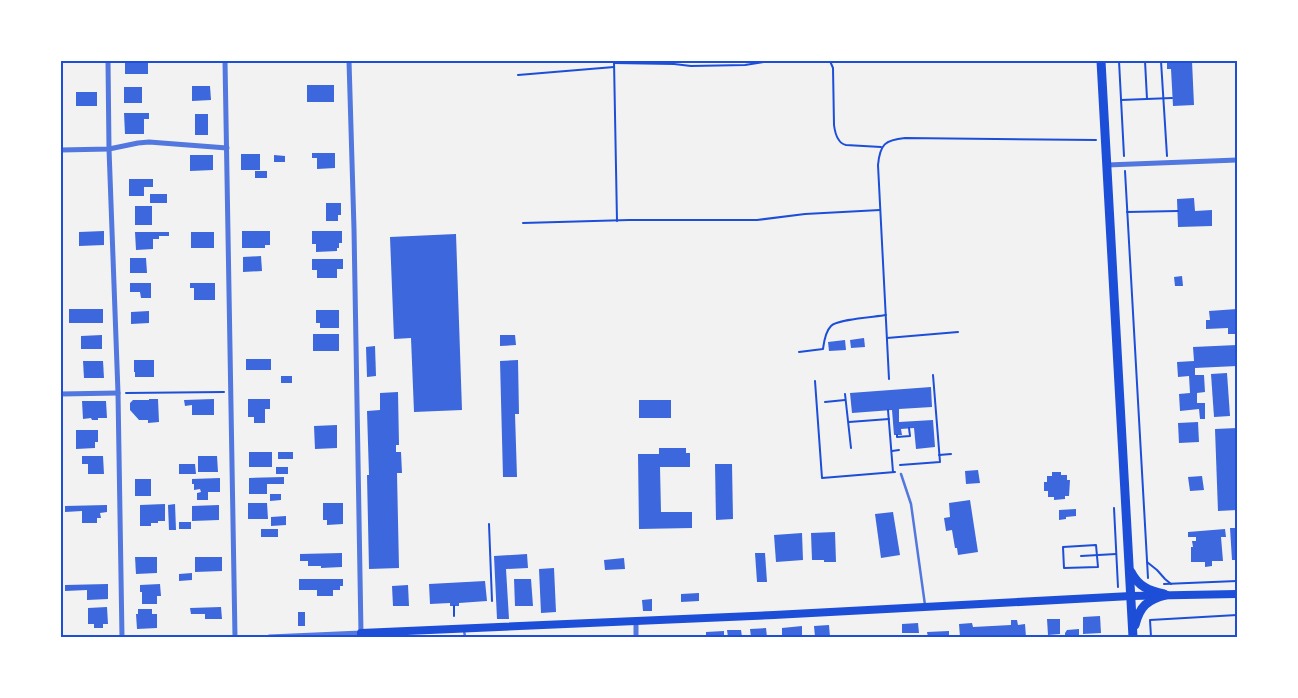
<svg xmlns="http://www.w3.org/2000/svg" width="1298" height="698" viewBox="0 0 1298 698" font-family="'Source Sans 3',sans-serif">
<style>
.building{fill:#3d67dc}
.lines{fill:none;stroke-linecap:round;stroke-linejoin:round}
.path{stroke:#1d4ed8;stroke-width:2}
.service{stroke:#5277de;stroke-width:2.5}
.minor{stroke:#5277de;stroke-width:5}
.secondary{stroke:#1d4ed8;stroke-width:8}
.primary{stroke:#1d4ed8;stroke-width:9}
.neatline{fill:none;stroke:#1d4ed8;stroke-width:2}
</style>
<rect width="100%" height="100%" fill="#f2f2f2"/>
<g class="building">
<rect x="125" y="61" width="23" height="13"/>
<polygon points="1167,61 1192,61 1194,105 1173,106 1171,69 1167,69"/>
<rect x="307" y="85" width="27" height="17"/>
<polygon points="192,86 210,86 211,100 192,101"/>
<rect x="124" y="87" width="18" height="16"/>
<rect x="76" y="92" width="21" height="14"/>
<polygon points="124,113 149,113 149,119 144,119 144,134 125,134"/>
<rect x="195" y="114" width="13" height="21"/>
<polygon points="312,153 335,153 335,168 317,169 317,158 312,158"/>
<rect x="241" y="154" width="19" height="16"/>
<polygon points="190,155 213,155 213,170 190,171"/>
<polygon points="274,155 285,156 285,162 274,162"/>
<rect x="255" y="171" width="12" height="7"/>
<polygon points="129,179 153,179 153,187 144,187 144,196 129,196"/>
<rect x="150" y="194" width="17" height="9"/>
<polygon points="1194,198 1195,211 1212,210 1212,226 1178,227 1177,199"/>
<polygon points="326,203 341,203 341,215 338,215 338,221 326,221"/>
<rect x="135" y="206" width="17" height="19"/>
<polygon points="104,231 104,245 79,246 79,232"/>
<polygon points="242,231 270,231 270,245 265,245 265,248 242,248"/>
<polygon points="312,231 342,231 342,243 339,243 339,248 337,248 337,251 316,252 316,244 312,244"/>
<polygon points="135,232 169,232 169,236 159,236 159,239 153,239 153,249 136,250"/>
<rect x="191" y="232" width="23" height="16"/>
<polygon points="456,234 462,410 414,412 411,338 394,339 390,237"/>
<polygon points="261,256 262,271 243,272 243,257"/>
<polygon points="130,258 146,258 147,273 130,273"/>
<polygon points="312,259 343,259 343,269 337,269 337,278 317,278 317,270 312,270"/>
<polygon points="1182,276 1183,286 1175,286 1174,277"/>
<polygon points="130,283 151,283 151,298 141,298 140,292 130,292"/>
<polygon points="190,283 215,283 215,300 194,300 194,288 190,288"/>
<rect x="69" y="309" width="34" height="14"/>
<polygon points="1237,309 1237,334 1228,334 1228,328 1206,329 1206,320 1210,320 1209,311"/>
<polygon points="316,310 339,310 339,328 320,328 320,323 316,323"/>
<polygon points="149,311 149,323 131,324 131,312"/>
<rect x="313" y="334" width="26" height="17"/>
<polygon points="102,335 102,349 81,349 81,336"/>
<polygon points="500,335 515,335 516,345 500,346"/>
<polygon points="864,338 865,347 851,348 850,340"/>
<polygon points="845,340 846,350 829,351 828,342"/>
<polygon points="1237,345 1237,366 1195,368 1195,375 1204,375 1205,392 1197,393 1197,403 1205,403 1205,419 1200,419 1199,409 1180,411 1179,394 1190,393 1189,376 1178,377 1177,362 1194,361 1193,347"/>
<polygon points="375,346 376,376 367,377 366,347"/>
<rect x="246" y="359" width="25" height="11"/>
<polygon points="134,360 154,360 154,377 135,377 135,372 134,372"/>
<polygon points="518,360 519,414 515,414 517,477 503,477 500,361"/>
<polygon points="83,361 103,361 104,378 84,378"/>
<polygon points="1227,373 1230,416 1214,417 1211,374"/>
<rect x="281" y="376" width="11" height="7"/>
<polygon points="931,387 932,407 899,409 899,422 933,420 935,447 916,449 914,428 901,429 902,435 894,435 892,410 852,413 850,393"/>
<polygon points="398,392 399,445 396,445 396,452 401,452 402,473 397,473 399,568 369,569 367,475 369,475 367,411 380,410 380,393"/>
<polygon points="149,399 158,399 159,422 148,423 148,420 139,420 130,410 130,403 133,400 149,400"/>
<polygon points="214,399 214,415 192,415 192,405 185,406 184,400"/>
<polygon points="248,399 270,399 270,409 265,409 265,423 254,423 254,417 248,417"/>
<rect x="639" y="400" width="32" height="18"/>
<polygon points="82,401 106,401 107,418 98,418 98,420 92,420 91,418 83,419"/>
<polygon points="1198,422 1199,442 1179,443 1178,423"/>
<polygon points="337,425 337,448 315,449 314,426"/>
<polygon points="1237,428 1237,510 1218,511 1215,429"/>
<polygon points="76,430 98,430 98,442 95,442 95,448 76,449"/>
<polygon points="659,448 686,448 686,453 690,453 690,467 660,467 661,512 692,512 692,528 639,529 638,454 659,454"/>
<rect x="249" y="452" width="23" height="15"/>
<rect x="278" y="452" width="15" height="7"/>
<polygon points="82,456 103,456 104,474 88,474 88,464 82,464"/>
<polygon points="198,456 217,456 218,472 198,472"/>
<polygon points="179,464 195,464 196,474 179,474"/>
<polygon points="715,464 732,464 733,519 716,520"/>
<rect x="276" y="467" width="12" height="7"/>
<polygon points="978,470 980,483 966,484 965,471"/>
<polygon points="1052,472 1061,472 1061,475 1067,475 1067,480 1070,480 1069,496 1065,496 1065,499 1054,500 1054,497 1048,497 1048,491 1044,491 1044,482 1047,482 1047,476 1052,476"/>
<polygon points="1202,476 1204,490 1190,491 1188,477"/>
<polygon points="284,477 284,484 267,484 267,494 249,494 249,478"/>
<polygon points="220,478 220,492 208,492 208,500 197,500 197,493 201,492 200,489 194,490 194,484 192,484 192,479"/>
<rect x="135" y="479" width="16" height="17"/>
<polygon points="270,494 281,494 281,500 270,501"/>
<polygon points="970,500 978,552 958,555 957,548 955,548 952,530 946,531 944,518 950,517 949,503"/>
<polygon points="248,503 267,503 268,519 248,519"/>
<polygon points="323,503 343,503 343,524 327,525 327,520 323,520"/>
<polygon points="165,504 165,521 158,521 158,523 151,523 151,526 140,526 140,505"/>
<polygon points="175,504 176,530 169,530 168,505"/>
<polygon points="107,505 107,512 100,513 101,518 97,518 97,523 82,523 82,511 65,512 65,506"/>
<polygon points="219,505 219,520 192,521 192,506"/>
<polygon points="1076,509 1076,516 1066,517 1066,519 1059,520 1059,510"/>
<polygon points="893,512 900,555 881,558 875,514"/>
<polygon points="286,516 286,525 271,526 271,517"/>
<rect x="179" y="522" width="12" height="7"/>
<polygon points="1230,528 1237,528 1237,560 1232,560"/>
<rect x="261" y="529" width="17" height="8"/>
<polygon points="1225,529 1226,537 1221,537 1223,561 1212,561 1212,566 1205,567 1205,562 1191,562 1191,547 1193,547 1192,541 1196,541 1196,537 1188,537 1188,532"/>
<polygon points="835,532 836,562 824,562 824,560 812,560 811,533"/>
<polygon points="802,533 803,560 776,562 774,535"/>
<polygon points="342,553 342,567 321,568 321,566 308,566 308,561 300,561 300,554"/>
<polygon points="755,553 765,553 767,582 757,582"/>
<polygon points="527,554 528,568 506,569 509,619 497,619 494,556"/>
<polygon points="135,557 157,557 157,573 136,574"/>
<polygon points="195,557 222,557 222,571 195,572"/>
<polygon points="624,558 625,569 605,570 604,560"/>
<polygon points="554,568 556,612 541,613 539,569"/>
<polygon points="192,573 192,580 179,581 179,574"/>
<polygon points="299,579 343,579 343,586 340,586 340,590 333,590 333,596 317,596 317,590 299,590"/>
<polygon points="514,579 531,579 533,606 515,606"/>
<polygon points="485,581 487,601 459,603 459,606 450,606 450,603 430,604 429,584"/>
<polygon points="108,584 108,599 87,600 87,590 65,591 65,585"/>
<polygon points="160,584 161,596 157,596 157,604 142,604 142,592 140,592 140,585"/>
<polygon points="408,585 409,606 393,606 392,586"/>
<polygon points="699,593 699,601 681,602 681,594"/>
<polygon points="652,599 652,611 643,611 642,600"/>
<polygon points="107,607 108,624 103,624 103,628 94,628 94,624 88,624 88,608"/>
<polygon points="221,607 222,619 205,619 205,614 191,614 190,608"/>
<polygon points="138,609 152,609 152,614 157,614 157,628 137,629 136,614 138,614"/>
<rect x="298" y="612" width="7" height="14"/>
<polygon points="1100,616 1101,633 1083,634 1083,617"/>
<polygon points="1047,619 1060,619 1060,634 1048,635"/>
<polygon points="1011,620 1017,620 1018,625 1025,624 1026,637 960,637 959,624 972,623 973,627 1011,625"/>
<polygon points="918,623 919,633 902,633 902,624"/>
<polygon points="829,625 830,637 815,637 814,626"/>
<polygon points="802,626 802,637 782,637 782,628"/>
<polygon points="766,628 767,637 751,637 750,629"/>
<polygon points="1079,629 1079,637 1065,637 1065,633 1067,630"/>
<polygon points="727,630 741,630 742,637 728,637"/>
<polygon points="724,631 724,637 706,637 706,632"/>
<polygon points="949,631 949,637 928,637 927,632"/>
</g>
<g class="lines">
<g class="path">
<polyline points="614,61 617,221"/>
<path d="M830 61 833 68 834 125C835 133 837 143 846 145L881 147"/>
<polyline points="1119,61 1124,156"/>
<polyline points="1145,61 1147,99"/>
<polyline points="1161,61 1167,156"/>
<polyline points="614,63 674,64 691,66 745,65 770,61"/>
<polyline points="518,75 614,67"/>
<polyline points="1121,100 1172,98"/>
<polyline points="1125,171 1148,578"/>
<polyline points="1127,212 1178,211"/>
<polyline points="523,223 629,220 757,220 805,214 880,210"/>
<polyline points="887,338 958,332"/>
<path d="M799 352 823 349C824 342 825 332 831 326 837 319 875 317 886 315"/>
<path d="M889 379 878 165C880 144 885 140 905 138L1096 140"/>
<polyline points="815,381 822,478 895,472"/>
<polyline points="126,393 224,392"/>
<polyline points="845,394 851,448"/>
<polyline points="825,402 845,400"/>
<polyline points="888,410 893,472"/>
<polyline points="849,422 889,419"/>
<polyline points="897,435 897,437 910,436 909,428"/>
<polyline points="892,451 899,450"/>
<polyline points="939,455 951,454"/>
<polyline points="900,465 940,462 933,375"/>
<polyline points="1114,508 1118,587"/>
<polyline points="489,524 492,601"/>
<polygon points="1096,545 1098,567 1064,568 1063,547"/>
<polyline points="1081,556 1116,554"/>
<polyline points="1147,562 1157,570 1165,579 1171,584"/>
<polyline points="1164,584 1237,581"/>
<polyline points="454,606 454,616"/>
<polyline points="1151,637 1150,620 1237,615"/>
</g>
<g class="service">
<polyline points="901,474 911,504 925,605"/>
<polyline points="464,630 465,637"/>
</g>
<g class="minor">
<polyline points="108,61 109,149 118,393 122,637"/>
<polyline points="225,61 235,637"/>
<polyline points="61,150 109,149 138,143 149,142 227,148"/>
<polyline points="1107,165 1237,160"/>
<polyline points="61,394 118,393"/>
<polyline points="636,621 636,637"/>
<polyline points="269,637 361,633 354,229 349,61"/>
</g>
<polyline class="secondary" points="361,637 361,633 774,615 1131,596 1237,594"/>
<g class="primary">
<polyline points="1101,61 1133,637"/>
<path d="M1131 572C1138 586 1149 591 1164 594"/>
<path d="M1135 625C1140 606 1147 600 1166 595"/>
</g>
</g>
<rect width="1298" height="698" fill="none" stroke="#ffffff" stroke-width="125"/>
<rect x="62" y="62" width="1174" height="574" class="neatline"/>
</svg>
